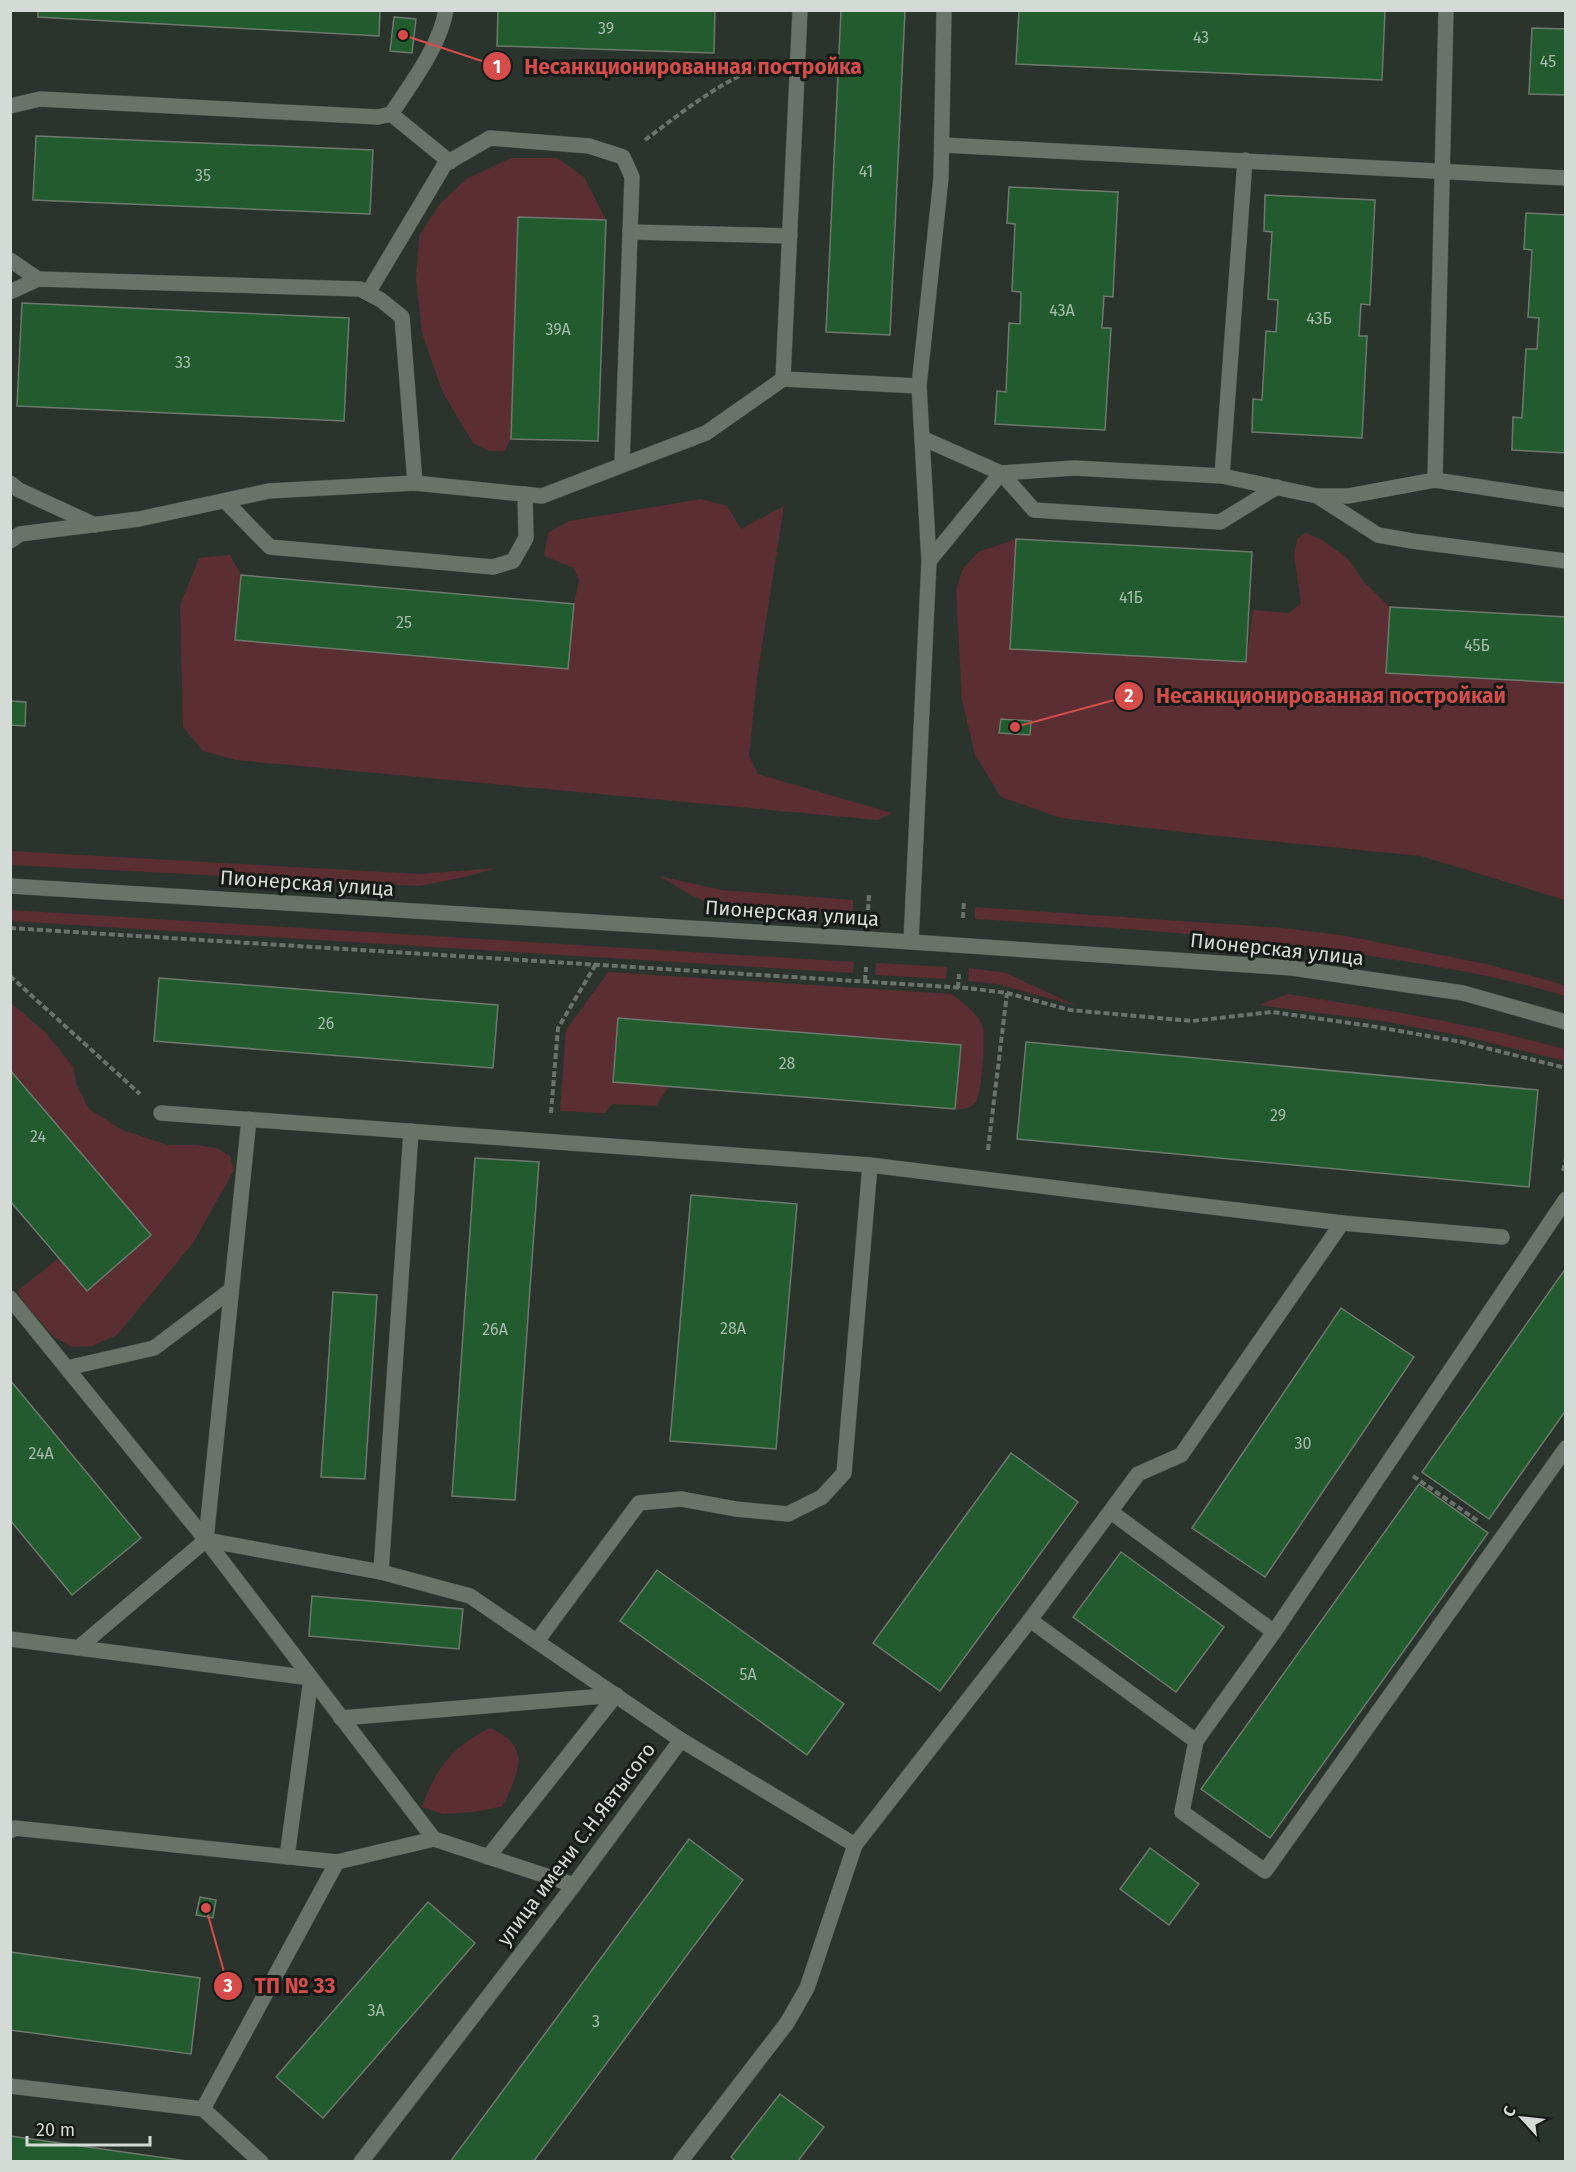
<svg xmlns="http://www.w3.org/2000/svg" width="1576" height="2172" viewBox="0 0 1576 2172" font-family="'Fira Sans',sans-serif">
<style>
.green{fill:#5a2e33}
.building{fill:#225c2e;stroke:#6d786e;stroke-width:1.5}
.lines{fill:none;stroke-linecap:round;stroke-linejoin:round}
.service-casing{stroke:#49514a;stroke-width:16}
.minor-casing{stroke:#49514a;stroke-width:16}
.tertiary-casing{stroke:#49514a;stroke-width:16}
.path{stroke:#6a726b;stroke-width:4;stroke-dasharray:6 3;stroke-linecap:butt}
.service{stroke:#69736a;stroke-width:15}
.minor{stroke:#69736a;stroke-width:15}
.tertiary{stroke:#69736a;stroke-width:15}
.labels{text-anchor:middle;stroke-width:6;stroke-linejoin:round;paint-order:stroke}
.number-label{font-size:16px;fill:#a8baab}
.street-label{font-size:20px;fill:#d4dad5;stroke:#161a17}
.leader{fill:none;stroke:#d64c4b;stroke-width:2}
.callout-dot{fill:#d64c4b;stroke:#161a17;stroke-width:2}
.mark-label{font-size:18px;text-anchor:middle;font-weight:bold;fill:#fff}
.callout-label{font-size:21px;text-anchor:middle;font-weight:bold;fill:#d64c4b;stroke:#161a17;stroke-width:6;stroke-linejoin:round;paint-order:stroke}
</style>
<rect width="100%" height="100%" fill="#2b342c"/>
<g class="green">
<polygon points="511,158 557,158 584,177 606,220 518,217 511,439 504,451 489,451 473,443 443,393 422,333 416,279 419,236 440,204 466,179"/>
<polygon points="701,499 727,506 741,529 784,506 757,678 749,756 758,774 892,813 878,820 236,760 203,751 183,727 180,605 199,558 230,555 241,575 235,640 568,668 574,604 579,580 574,568 544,556 548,533 569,521"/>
<polygon points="1306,533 1322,540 1348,559 1364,582 1390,607 1386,673 1565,683 1565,900 1421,856 1209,835 1061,818 1001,797 975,755 962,700 956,591 962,570 978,552 1016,539 1011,642 1246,662 1253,610 1289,613 1301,603 1294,556 1297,539"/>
<polygon points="10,851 420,874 497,868 465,877 419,886 11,865"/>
<polygon points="659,876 721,890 853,900 853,916 720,907 693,896"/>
<path d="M975 907 1283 928 1347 936 1486 964 1558 983 1565 986V996C1510 979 1453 969 1396 960 1257 936 1116 928 975 919Z"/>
<polygon points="10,910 854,962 853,973 11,921"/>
<polygon points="876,963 947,967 946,979 875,975"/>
<polygon points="969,968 1006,973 1077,1006 997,984 968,981"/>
<path d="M608 972 952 994C963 1003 975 1011 982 1024 986 1031 982 1093 976 1102 971 1109 963 1109 955 1109L961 1046 618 1019 613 1081 669 1086 656 1106 612 1104 605 1113 560 1111 566 1030Z"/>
<path d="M1288 994C1381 1009 1474 1024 1565 1049V1061L1458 1035 1381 1021 1259 1005Z"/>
<polygon points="10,1002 46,1033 74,1068 76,1084 89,1109 122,1130 168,1145 197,1145 217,1148 230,1156 234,1170 193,1243 117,1335 92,1346 72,1347 54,1337 27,1306 17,1291 59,1258 87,1290 151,1235 11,1070"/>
<path d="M490 1728C533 1746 518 1773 503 1806L474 1812 443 1814 422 1807C435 1769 453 1746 490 1728Z"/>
</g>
<g class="building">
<polygon points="38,10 380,10 379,36 38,17"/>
<polygon points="498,10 715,10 714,53 497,46"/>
<polygon points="841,10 905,10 890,335 826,332"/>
<polygon points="1019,10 1385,10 1382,80 1016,64"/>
<polygon points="394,17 416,19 412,53 390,51"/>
<polygon points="1532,28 1566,29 1566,95 1529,94"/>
<polygon points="36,136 373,150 370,214 33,200"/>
<polygon points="1009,187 1118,192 1113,297 1104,296 1102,328 1111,328 1105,430 995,424 997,391 1006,392 1009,323 1020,324 1021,292 1012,291 1015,224 1007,223"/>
<polygon points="1265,195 1375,200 1370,305 1361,304 1359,336 1367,336 1362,438 1252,432 1253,399 1262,400 1266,331 1276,332 1278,300 1268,299 1272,232 1264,231"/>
<polygon points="1526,213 1566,215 1566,453 1512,450 1513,417 1522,418 1526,349 1537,349 1539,318 1528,317 1532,250 1524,249"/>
<polygon points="518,217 606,220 598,441 511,439"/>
<polygon points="22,303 349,318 344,421 17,406"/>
<polygon points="1016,539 1252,552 1246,662 1010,649"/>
<polygon points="241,575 574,604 568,669 235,640"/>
<polygon points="1390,607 1566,617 1566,683 1386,673"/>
<polygon points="10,701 26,702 25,726 10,725"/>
<polygon points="1001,719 1031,721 1030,735 999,733"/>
<polygon points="159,978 498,1005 493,1068 154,1041"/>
<polygon points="618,1018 961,1045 955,1109 613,1082"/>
<polygon points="1026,1042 1538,1090 1529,1187 1017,1139"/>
<polygon points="10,1070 151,1235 87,1291 10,1201"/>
<polygon points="475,1158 539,1162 515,1500 452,1496"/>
<polygon points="691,1195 797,1204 776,1449 670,1441"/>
<polygon points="1566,1268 1566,1410 1489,1519 1422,1472"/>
<polygon points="333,1292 377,1295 365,1479 321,1477"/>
<polygon points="1341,1308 1414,1357 1265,1577 1192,1528"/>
<polygon points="10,1380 141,1538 72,1595 10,1520"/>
<polygon points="1011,1453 1078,1502 940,1691 873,1643"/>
<polygon points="1419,1484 1488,1533 1270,1838 1201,1789"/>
<polygon points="1121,1552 1224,1627 1176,1692 1073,1617"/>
<polygon points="657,1570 844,1704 807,1755 620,1621"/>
<polygon points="312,1596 463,1609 459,1649 309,1636"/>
<polygon points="689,1839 743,1880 533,2162 450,2162"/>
<polygon points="1150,1848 1199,1884 1169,1925 1120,1889"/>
<polygon points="200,1897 216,1900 213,1918 196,1915"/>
<polygon points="428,1902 475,1943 323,2118 276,2077"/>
<polygon points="10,1952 200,1978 191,2054 10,2030"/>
<polygon points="780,2094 824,2127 797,2162 736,2162 731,2157"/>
<polygon points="10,2136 194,2162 10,2162"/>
</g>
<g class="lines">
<g class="service-casing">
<g id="service">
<path d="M10 106 40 99 378 117 391 114C411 84 440 46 446 10"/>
<polyline points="391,114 450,162"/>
<polyline points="943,145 1566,178"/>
<polyline points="630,232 790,236"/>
<polyline points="10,260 38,279"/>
<polyline points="10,292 38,279 360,289 381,300 402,317 415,483"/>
<polyline points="368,293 445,164 490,138 589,146 623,157 632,177 622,465"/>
<polyline points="783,379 800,10"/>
<polyline points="922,438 1001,473 1074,468 1222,476 1317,496 1348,496 1435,480 1446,10"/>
<polyline points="1222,476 1245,160"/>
<polyline points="1435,480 1566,500"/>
<polyline points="10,483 19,490 95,525"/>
<polyline points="1317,496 1378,535 1412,541 1566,561"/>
<polyline points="225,501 270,547 493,567 513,561 526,538 525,494"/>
<polyline points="10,541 20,534 139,519 269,491 415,483 542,496 706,433 783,379 919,386"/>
<polyline points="929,561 1001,473 1034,510 1220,522 1277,487"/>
<polyline points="911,942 929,561 919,386 941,178 944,10"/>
<polyline points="161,1113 870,1165 1342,1223 1502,1237"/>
<polyline points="1342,1223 1181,1455 1138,1474 1030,1620 1196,1741 1182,1812 1265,1871 1566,1448"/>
<polyline points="10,1298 206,1540 249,1119"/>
<polyline points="67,1368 154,1348 231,1290"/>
<polyline points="1111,1512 1274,1632"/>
<polyline points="206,1540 381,1572 470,1596 681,1740"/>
<polyline points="206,1540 434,1839"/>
<polyline points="381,1572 411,1131"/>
<polyline points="10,1639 311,1678 287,1857"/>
<polyline points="537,1641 639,1503 681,1499 736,1509 788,1514 822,1497 844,1473 870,1165"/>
<polyline points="78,1648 206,1540"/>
<polyline points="341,1718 616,1695"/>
<polyline points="1196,1741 1274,1632 1566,1199"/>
<polyline points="10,1831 15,1828 337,1862 434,1839 574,1885"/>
<polyline points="488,1857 616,1695"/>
<polyline points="10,2086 203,2109 261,2162"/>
<polyline points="203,2109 337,1862"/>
<polyline points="680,2162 787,2023 807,1988 855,1845"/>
</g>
</g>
<g class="minor-casing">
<polyline id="minor" points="361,2162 574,1885 681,1740 855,1845 1030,1620"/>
</g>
<g class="tertiary-casing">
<polyline id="tertiary" points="10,886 867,939 1292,968 1463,993 1566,1022"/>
</g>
<g class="path">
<path d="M645 140C685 110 722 80 770 62"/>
<polyline points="868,910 869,894"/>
<polyline points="963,918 964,900"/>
<polyline points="10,928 967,988 1007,993 1070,1010 1192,1021 1272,1012 1371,1026 1462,1042 1566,1068"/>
<polyline points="10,976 140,1094"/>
<polyline points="865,981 866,967"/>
<polyline points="958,988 959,974"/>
<polyline points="551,1113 558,1028 596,964"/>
<polyline points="988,1150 1007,993"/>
<polyline points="1563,1171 1566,1159"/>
<polyline points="1413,1476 1478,1521"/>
</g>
<use href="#service" class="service"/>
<use href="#minor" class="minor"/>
<use href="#tertiary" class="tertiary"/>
</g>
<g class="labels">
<g class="number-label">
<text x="606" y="34">39</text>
<text x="1201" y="43">43</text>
<text x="1548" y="67">45</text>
<text x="866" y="177">41</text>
<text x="203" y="181">35</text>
<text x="1062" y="316">43А</text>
<text x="1319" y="324">43Б</text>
<text x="558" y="335">39А</text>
<text x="183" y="368">33</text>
<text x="1131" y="603">41Б</text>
<text x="404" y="628">25</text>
<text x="1477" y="651">45Б</text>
<text x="326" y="1029">26</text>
<text x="787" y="1069">28</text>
<text x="1278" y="1121">29</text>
<text x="38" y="1142">24</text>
<text x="733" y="1334">28А</text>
<text x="495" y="1335">26А</text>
<text x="1303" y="1449">30</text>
<text x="41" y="1459">24А</text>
<text x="748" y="1680">5А</text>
<text x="376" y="2016">3А</text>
<text x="596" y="2027">3</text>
</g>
<g class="street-label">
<text transform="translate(307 883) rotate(4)" y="7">Пионерская улица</text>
<text transform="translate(792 913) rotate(4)" y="7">Пионерская улица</text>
<text transform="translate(1277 949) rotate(6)" y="7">Пионерская улица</text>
<text transform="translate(576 1844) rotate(-53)" y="7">улица имени С.Н.Явтысого</text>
</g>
</g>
<path class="leader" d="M403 35L497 66M1015 727L1129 696M206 1908L228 1986"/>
<g class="callout-dot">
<circle cx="403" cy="35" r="6"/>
<circle cx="1015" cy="727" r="6"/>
<circle cx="206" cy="1908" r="6"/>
<circle cx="497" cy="66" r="15"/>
<circle cx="1129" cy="696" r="15"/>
<circle cx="228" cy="1986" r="15"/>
</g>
<g class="mark-label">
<text x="497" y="73">1</text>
<text x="1129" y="702">2</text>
<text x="228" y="1992">3</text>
</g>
<g class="callout-label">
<text x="693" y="74">Несанкционированная постройка</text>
<text x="1331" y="703">Несанкционированная постройкай</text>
<text x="295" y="1993">ТП № 33</text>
</g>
<rect width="1576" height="2172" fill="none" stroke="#d4dad5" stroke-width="24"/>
<g transform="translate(1522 2118) rotate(297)" stroke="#161a17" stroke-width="4.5" paint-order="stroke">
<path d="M0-4.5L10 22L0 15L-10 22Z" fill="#d4dad5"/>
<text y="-9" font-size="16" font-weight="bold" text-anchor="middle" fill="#d4dad5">С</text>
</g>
<path d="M27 2136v9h123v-9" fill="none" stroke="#d4dad5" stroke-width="3"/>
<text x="36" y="2136" font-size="18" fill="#d4dad5" stroke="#161a17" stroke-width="4.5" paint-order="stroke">20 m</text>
</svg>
